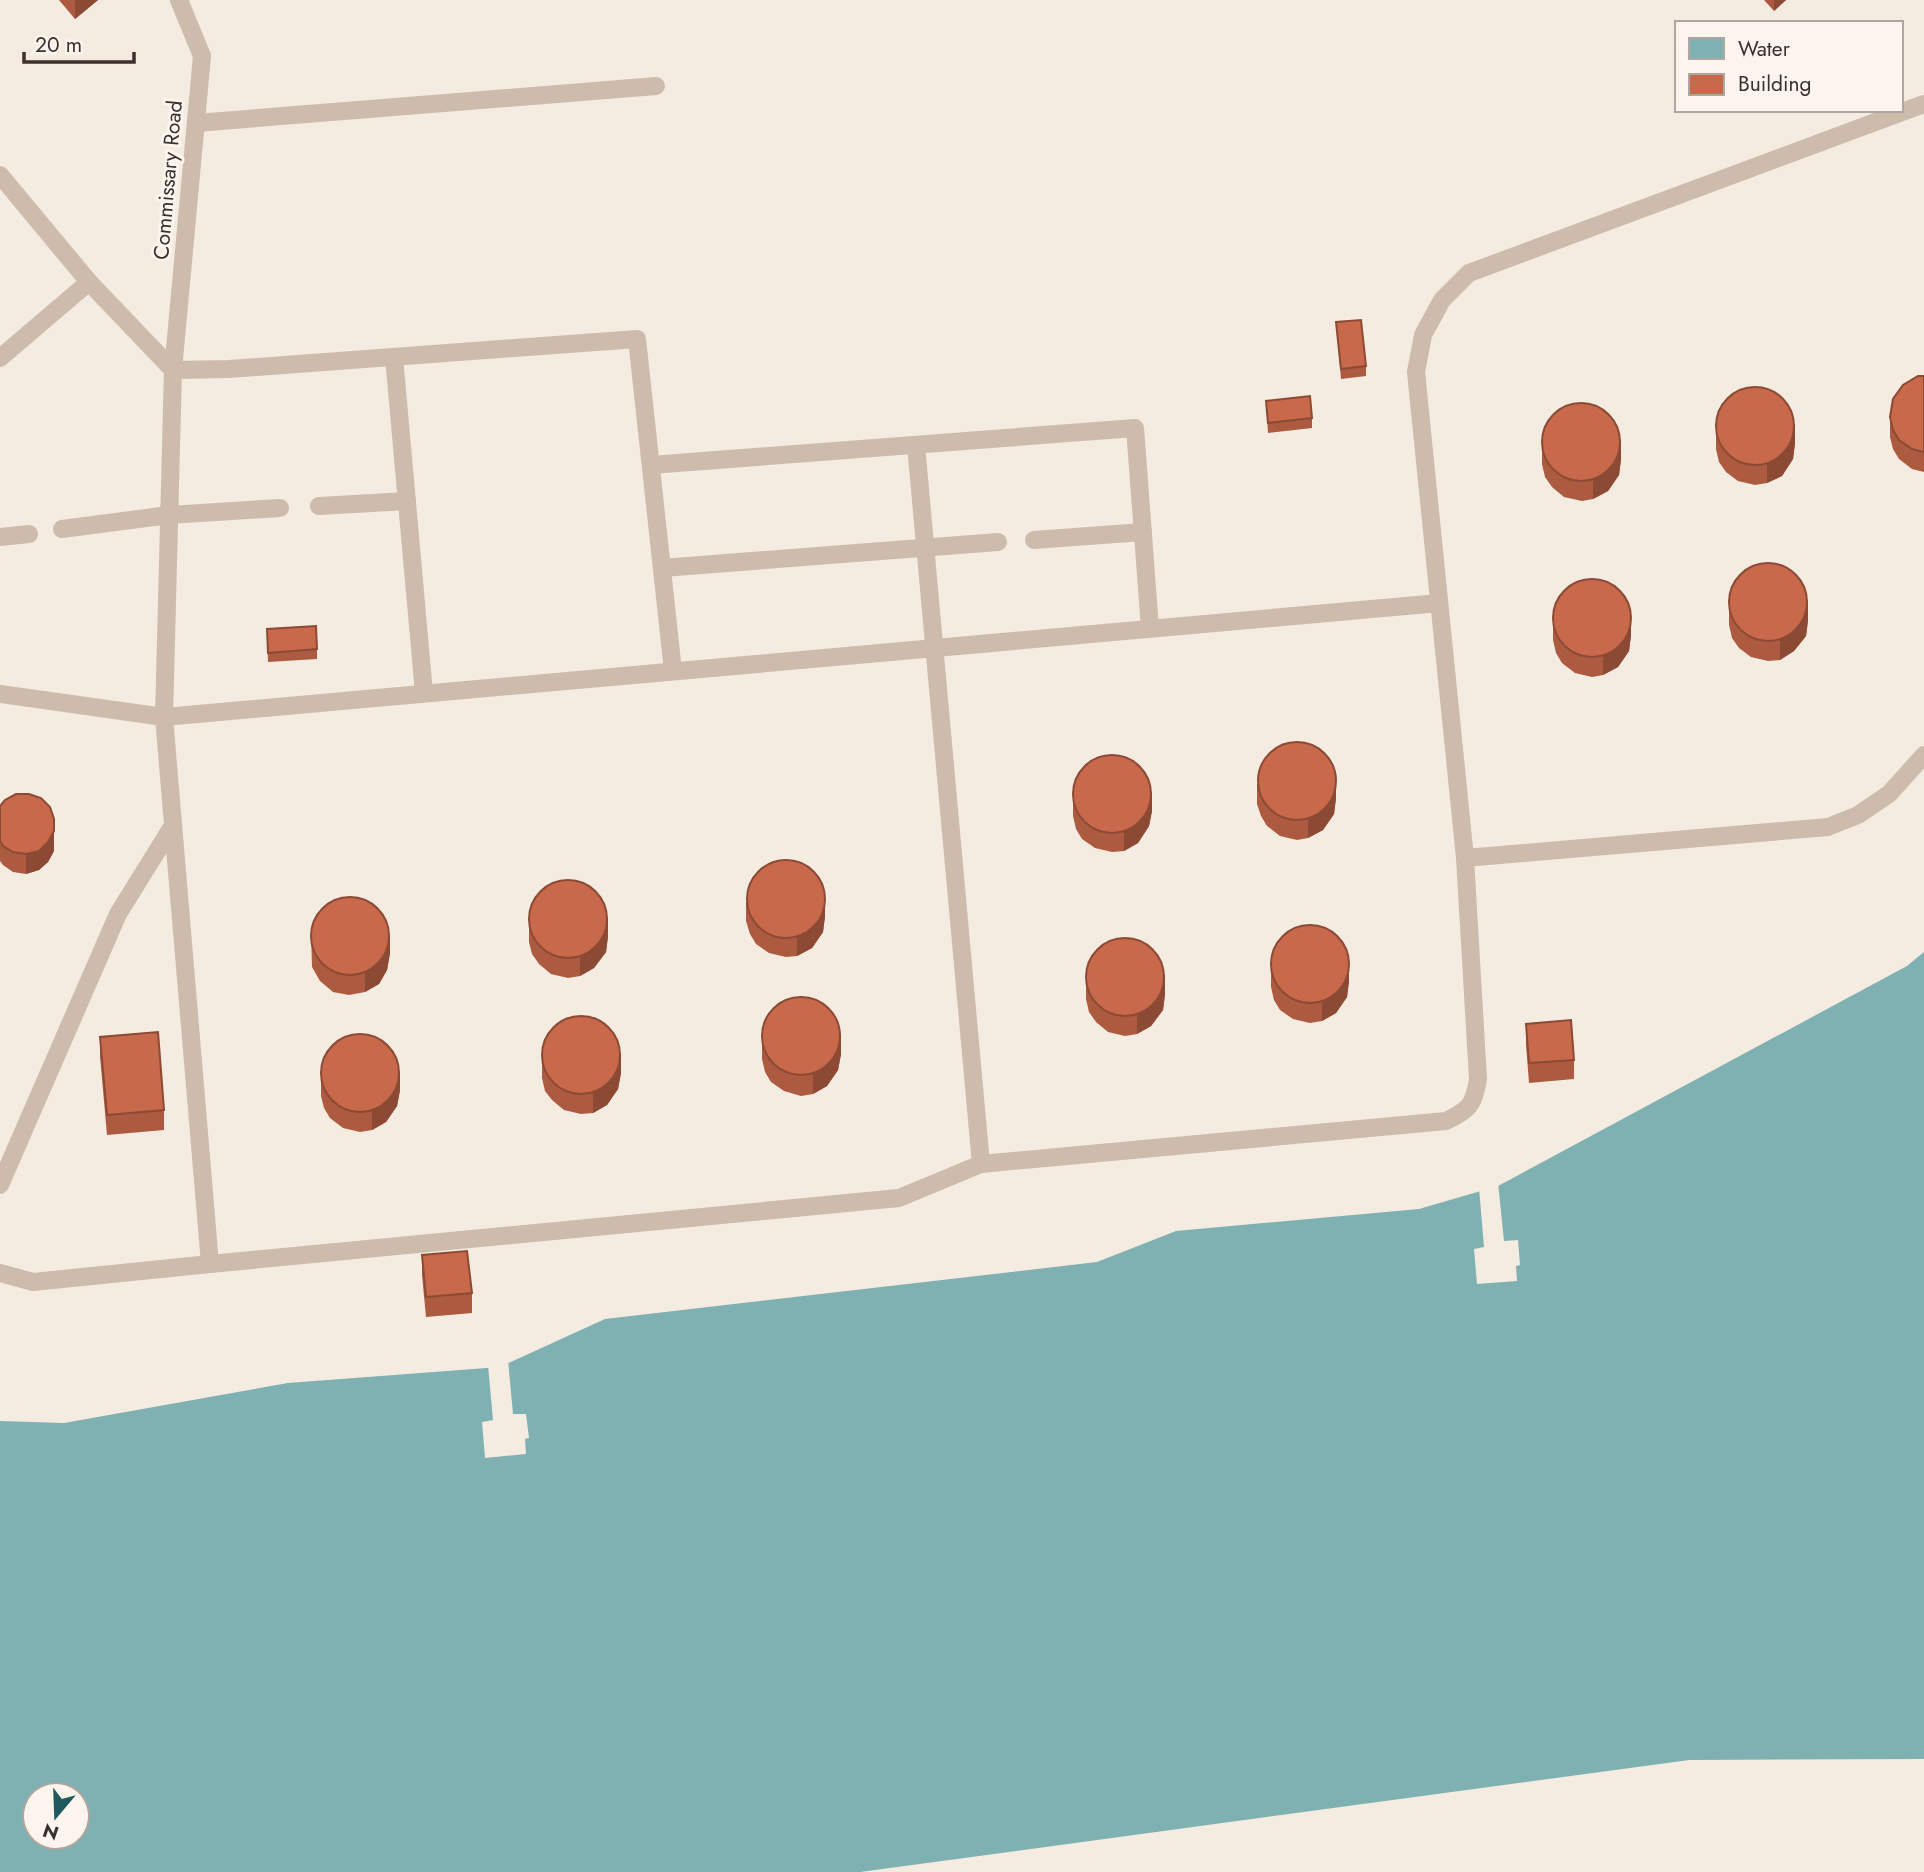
<svg xmlns="http://www.w3.org/2000/svg" width="1924" height="1872" viewBox="0 0 1924 1872" font-family="Jost,sans-serif">
<style>
.water{fill:#7fb0b2;fill-rule:evenodd}
.pier{fill:#f4ebe1}
.lines{fill:none;stroke-linecap:round;stroke-linejoin:round}
.service{stroke:#cdbbac;stroke-width:18}
.wall{fill:#ac5a40}
.shaded-wall{fill:#8c4a34}
.building{fill:#c8694b;stroke:#8c4a34;stroke-width:2}
.labels{text-anchor:middle;stroke-width:6;stroke-linejoin:round;paint-order:stroke}
.street-label{font-size:21px;fill:#3b302b;stroke:#fbf5ee}
</style>
<rect width="100%" height="100%" fill="#f4ebe1"/>
<path class="water" d="M1924 952V1759L1689 1760 860 1872H0V1421L64 1423 288 1383 500 1367 605 1319 1097 1262 1176 1231 1419 1209 1498 1186 1907 966ZM35 1795H77V1837H35Z"/>
<g class="pier">
<polygon points="1498,1182 1504,1241 1518,1240 1520,1265 1516,1266 1517,1281 1477,1284 1474,1249 1484,1247 1479,1188"/>
<polygon points="508,1360 513,1414 526,1414 529,1438 525,1439 526,1454 485,1458 482,1422 493,1420 488,1365 500,1364"/>
</g>
<g class="lines">
<g class="service">
<path d="M179 0 202 56 173 370 164 717 210 1264 899 1198 981 1164 1446 1121C1469 1110 1474 1105 1478 1079L1465 858 1416 372 1423 335 1442 300 1469 273 1924 104"/>
<polyline points="196,123 656,86"/>
<polyline points="0,175 89,282 173,370 229,369 637,339 673,671"/>
<polyline points="394,357 424,693"/>
<polyline points="0,358 89,282"/>
<polyline points="916,445 981,1164"/>
<polyline points="651,465 1135,428 1150,628"/>
<polyline points="319,506 407,501"/>
<polyline points="62,529 169,515 280,508"/>
<polyline points="0,537 29,534"/>
<polyline points="1034,540 1143,532"/>
<polyline points="662,568 998,542"/>
<polyline points="0,694 164,717 1439,603"/>
<polyline points="1465,858 1828,827 1858,815 1889,794 1924,755"/>
<polyline points="0,1185 118,914 172,827"/>
<polyline points="0,1273 33,1282 210,1264"/>
</g>
</g>
<g class="wall">
<polygon points="59,0 98,0 75,19"/>
<polygon points="1764,0 1786,0 1774,11"/>
<polygon points="1336,322 1366,366 1366,376 1341,379"/>
<polygon points="1924,376 1924,472 1912,469 1899,459 1893,449 1890,437 1890,417"/>
<polygon points="1266,401 1312,418 1312,428 1268,433"/>
<polygon points="1716,429 1795,443 1793,459 1782,476 1767,483 1755,485 1738,481 1726,472 1719,462 1716,449"/>
<polygon points="1542,444 1621,459 1619,475 1608,491 1593,499 1582,501 1564,497 1552,487 1545,477 1542,464"/>
<polygon points="1729,605 1808,620 1806,636 1794,651 1780,660 1768,661 1751,657 1739,648 1732,638 1729,625"/>
<polygon points="1553,621 1631,635 1629,651 1618,667 1603,675 1592,677 1575,673 1562,663 1556,653 1553,640"/>
<polygon points="267,629 317,649 317,659 268,662"/>
<polygon points="1257,784 1336,798 1334,814 1323,830 1308,838 1297,840 1280,836 1267,826 1261,816 1257,804"/>
<polygon points="1073,797 1152,811 1149,826 1138,843 1124,851 1112,852 1095,848 1082,839 1076,829 1073,816"/>
<polygon points="0,806 54,851 48,862 39,870 26,874 13,872 3,865 0,861"/>
<polygon points="746,902 825,916 823,932 812,948 797,956 786,957 769,953 756,944 750,934 746,921"/>
<polygon points="529,922 608,936 606,952 594,968 580,976 568,978 551,974 539,964 532,954 529,942"/>
<polygon points="311,931 390,953 387,970 379,984 365,992 349,995 333,992 320,981 312,967"/>
<polygon points="1271,967 1349,981 1347,997 1336,1013 1322,1021 1310,1023 1293,1019 1280,1010 1274,1000 1271,987"/>
<polygon points="1086,980 1165,994 1163,1010 1151,1026 1137,1034 1125,1036 1108,1032 1096,1022 1089,1012 1086,999"/>
<polygon points="1526,1024 1574,1060 1574,1079 1529,1083 1526,1044"/>
<polygon points="100,1037 164,1110 164,1130 107,1135 100,1056"/>
<polygon points="762,1040 841,1054 838,1070 827,1086 813,1094 801,1096 784,1091 771,1082 765,1072 762,1059"/>
<polygon points="542,1058 621,1073 618,1089 607,1105 593,1113 581,1114 564,1110 552,1100 545,1091 542,1078"/>
<polygon points="321,1076 400,1090 397,1106 386,1122 372,1130 360,1132 343,1128 330,1118 324,1108 321,1096"/>
<polygon points="422,1255 472,1293 472,1313 426,1317 422,1275"/>
</g>
<g class="shaded-wall">
<polygon points="75,0 98,0 75,19"/>
<polygon points="1774,0 1786,0 1774,11"/>
<polygon points="1795,424 1795,443 1793,459 1782,476 1767,483 1767,464"/>
<polygon points="1621,439 1621,459 1619,475 1608,491 1593,499 1593,479"/>
<polygon points="1808,600 1808,620 1806,636 1794,651 1780,660 1780,640"/>
<polygon points="1631,616 1631,635 1629,651 1618,667 1603,675 1603,656"/>
<polygon points="1336,778 1336,798 1334,814 1323,830 1308,838 1308,818"/>
<polygon points="1152,791 1152,811 1149,826 1138,843 1124,851 1124,832"/>
<polygon points="54,819 54,851 48,862 39,870 26,874 26,854"/>
<polygon points="825,896 825,916 823,932 812,948 797,956 797,936"/>
<polygon points="608,916 608,936 606,952 594,968 580,976 580,956"/>
<polygon points="390,934 390,953 387,970 379,984 365,992 365,973"/>
<polygon points="1349,962 1349,981 1347,997 1336,1013 1322,1021 1322,1002"/>
<polygon points="1165,974 1165,994 1163,1010 1151,1026 1137,1034 1137,1014"/>
<polygon points="841,1034 841,1054 838,1070 827,1086 813,1094 813,1074"/>
<polygon points="621,1053 621,1073 618,1089 607,1105 593,1113 593,1093"/>
<polygon points="400,1071 400,1090 397,1106 386,1122 372,1130 372,1111"/>
</g>
<g class="building">
<polygon points="1361,320 1366,366 1341,369 1336,322"/>
<polygon points="1918,376 1924,376 1924,452 1912,449 1899,440 1893,430 1890,417 1893,399 1903,385"/>
<circle cx="1755" cy="426" r="39"/>
<polygon points="1310,396 1312,418 1268,423 1266,401"/>
<circle cx="1581" cy="442" r="39"/>
<circle cx="1768" cy="602" r="39"/>
<circle cx="1592" cy="618" r="39"/>
<polygon points="316,626 317,649 268,653 267,629"/>
<circle cx="1297" cy="781" r="39"/>
<circle cx="1112" cy="794" r="39"/>
<polygon points="16,794 29,794 41,798 50,807 54,819 54,831 48,842 39,851 26,854 13,852 3,846 0,841 0,806 5,800"/>
<circle cx="786" cy="899" r="39"/>
<circle cx="568" cy="919" r="39"/>
<circle cx="350" cy="936" r="39"/>
<circle cx="1310" cy="964" r="39"/>
<circle cx="1125" cy="977" r="39"/>
<circle cx="801" cy="1036" r="39"/>
<circle cx="581" cy="1055" r="39"/>
<polygon points="1571,1020 1574,1060 1529,1063 1526,1024"/>
<polygon points="158,1032 164,1110 107,1115 100,1037"/>
<circle cx="360" cy="1073" r="39"/>
<polygon points="467,1251 472,1293 426,1297 422,1255"/>
</g>
<g class="labels">
<g class="street-label">
<text transform="translate(168 180) rotate(-85)" y="7">Commissary Road</text>
</g>
</g>
<rect x="1675" y="21" width="228" height="91" fill="#fbf5ee" stroke="#aea6a0" stroke-width="2"/>
<rect x="1689" y="38" width="35" height="21" fill="#7fb0b2" stroke="#aea6a0" stroke-width="2"/>
<text x="1738" y="56" font-size="21" fill="#3b302b">Water</text>
<rect x="1689" y="74" width="35" height="21" fill="#c8694b" stroke="#aea6a0" stroke-width="2"/>
<text x="1738" y="91" font-size="21" fill="#3b302b">Building</text>
<g transform="translate(56 1816) rotate(199)"><circle r="33" fill="#fbf5ee" stroke="#aea6a0" stroke-width="2"/>
<path d="M0-5L12 26L0 18L-12 26Z" fill="#1f5a5e"/>
<text y="-10" font-size="19" font-weight="bold" text-anchor="middle" fill="#3b302b">N</text>
</g>
<path d="M24 52v10h110v-10" fill="none" stroke="#3b302b" stroke-width="3.5"/>
<text x="35" y="52" font-size="21" fill="#3b302b" stroke="#fbf5ee" stroke-width="5" paint-order="stroke">20 m</text>
</svg>
